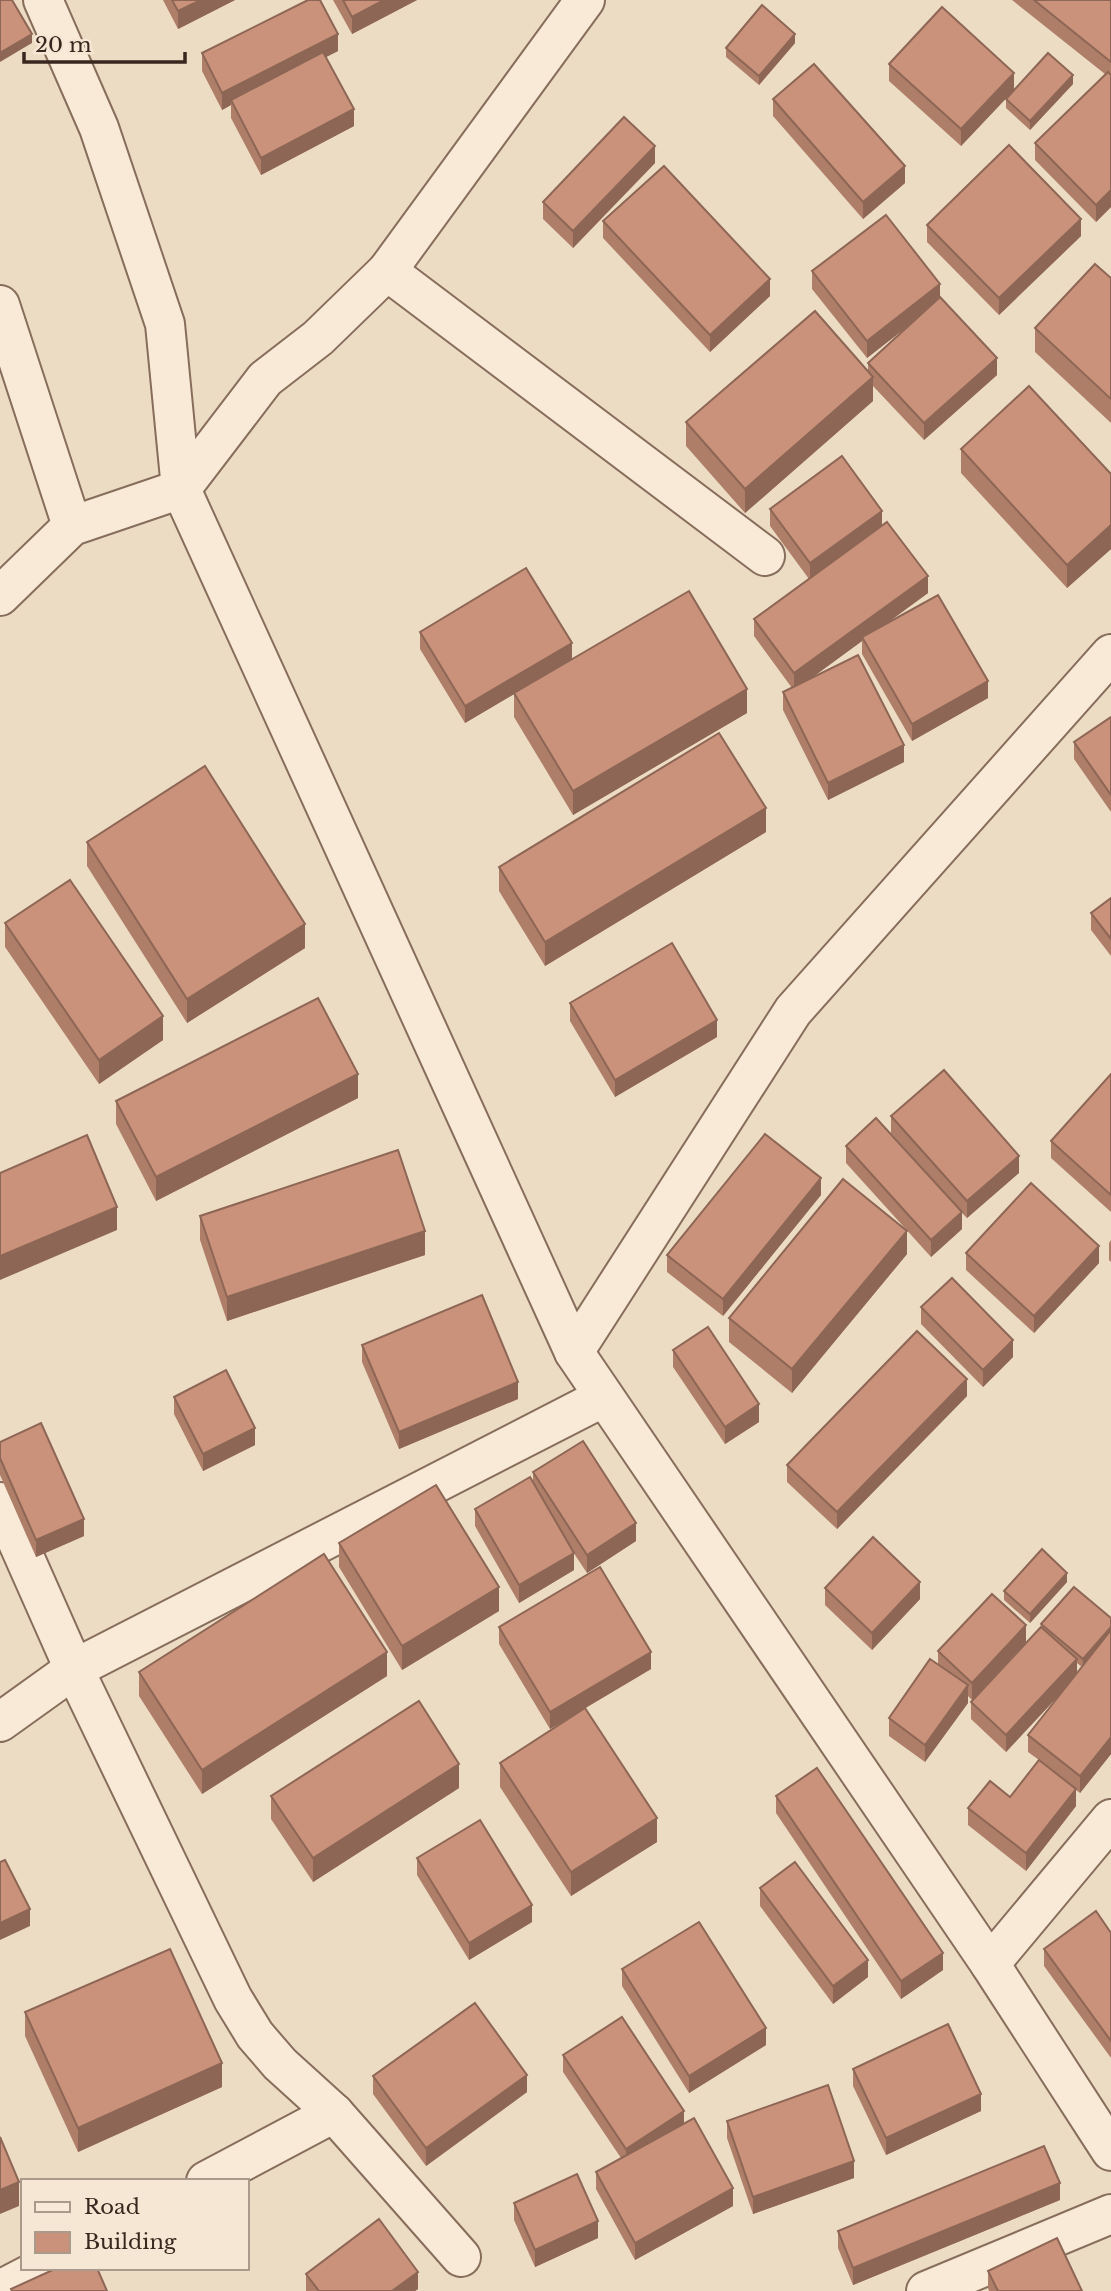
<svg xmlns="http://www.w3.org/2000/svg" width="1111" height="2291" viewBox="0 0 1111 2291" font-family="'Libre Baskerville',serif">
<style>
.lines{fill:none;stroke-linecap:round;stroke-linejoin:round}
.minor-casing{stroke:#876d5b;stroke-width:42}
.tertiary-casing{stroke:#876d5b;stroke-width:42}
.minor{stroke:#f8ead7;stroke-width:38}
.tertiary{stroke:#f8ead7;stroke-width:38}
.wall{fill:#ae7e69;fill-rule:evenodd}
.shaded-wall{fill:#8d6655}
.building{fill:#ca927a;stroke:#8d6655;stroke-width:2}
</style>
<rect width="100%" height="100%" fill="#eddcc4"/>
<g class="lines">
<g class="minor-casing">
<g id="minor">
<polyline points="387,271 765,556"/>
<polyline points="0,305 72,526"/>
<polyline points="181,489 574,1352 990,1964 1111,2151"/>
<polyline points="574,1352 793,1011 1111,654"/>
<polyline points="0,1502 74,1669 233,1999 255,2035 280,2064 334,2113 461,2257"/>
<polyline points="0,1722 74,1669 604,1397"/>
<polyline points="990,1964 1111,1819"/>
<polyline points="206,2181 334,2113"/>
<polyline points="0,2290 42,2268"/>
<polyline points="926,2291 1111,2214"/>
</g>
</g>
<g class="tertiary-casing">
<g id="tertiary">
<polyline points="43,0 99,128 165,324 181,489"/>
<polyline points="0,596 72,526 181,489 265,379 318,338 387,271 585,0"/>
</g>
</g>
<use href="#minor" class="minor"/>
<use href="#tertiary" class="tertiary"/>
</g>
<g class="wall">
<polygon points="163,0 235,0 178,29"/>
<polygon points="333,0 417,0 352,34"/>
<polygon points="1012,0 1111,0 1111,207 1096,222 1035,160 1035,143 1105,74"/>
<polygon points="795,43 759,85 726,57 726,48"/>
<polygon points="338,51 326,57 354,126 261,175 231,118 231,105 222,110 202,71 202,53"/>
<polygon points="889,64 1014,90 961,146 889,81"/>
<polygon points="1073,84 1030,130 1006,108 1006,99"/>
<polygon points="773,99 905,183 863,219 773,116"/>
<polygon points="655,163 573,248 543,219 543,202"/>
<polygon points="603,221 770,296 710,352 603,238"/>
<polygon points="927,225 1081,236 999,315 927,242"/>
<polygon points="812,271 940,298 997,375 924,440 873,386 873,401 745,513 686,446 686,422 868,371 868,363 913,322 867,358 812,289"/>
<polygon points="1111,278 1111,423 1035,352 1035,328"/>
<polygon points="961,449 1111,474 1111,549 1067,588 961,473"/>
<polygon points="770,509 882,525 928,593 884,625 988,698 912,741 862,654 862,641 811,678 904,762 828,800 783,710 783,692 792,688 754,636 754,619 809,579 770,526"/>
<polygon points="420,632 572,660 747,713 573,815 514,717 514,694 465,723 420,649"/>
<polygon points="1111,717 1111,812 1074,759 1074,742"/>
<polygon points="766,832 545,966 499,891 499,867"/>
<polygon points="87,842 305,948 187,1023 87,866"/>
<polygon points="1111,898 1111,956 1091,930 1091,913"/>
<polygon points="5,923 163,1040 99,1084 5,947"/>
<polygon points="570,1003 717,1037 615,1097 570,1021"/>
<polygon points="1111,1074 1111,1212 1051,1158 1051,1141"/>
<polygon points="358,1098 156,1201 116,1124 116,1101"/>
<polygon points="891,1116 1019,1173 967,1218 962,1213 962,1229 931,1257 846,1163 846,1146 940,1188 891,1133"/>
<polygon points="821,1195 723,1316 667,1272 667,1255"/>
<polygon points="200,1216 425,1255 227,1321 200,1240"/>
<polygon points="1111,1240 1111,1262 1109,1260 1109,1243"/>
<polygon points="966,1253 1099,1263 1034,1333 966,1270"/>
<polygon points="907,1254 792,1393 729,1342 729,1318"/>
<polygon points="921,1307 1013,1357 983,1387 921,1324"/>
<polygon points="362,1345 518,1399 399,1449 362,1362"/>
<polygon points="673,1350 759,1422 725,1444 673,1367"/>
<polygon points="967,1396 837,1529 787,1482 787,1465"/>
<polygon points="174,1397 255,1445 203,1471 174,1414"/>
<polygon points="0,1442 84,1536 36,1557 0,1475"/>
<polygon points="533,1472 636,1541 587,1573 573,1552 574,1570 519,1603 475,1526 475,1509 533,1483"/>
<polygon points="339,1543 499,1611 402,1670 339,1567"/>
<polygon points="1067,1582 1030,1623 1004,1600 1004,1591"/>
<polygon points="825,1588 920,1599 872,1650 825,1605"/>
<path d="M1111 1618V1754L1080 1793 1076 1790V1806L1026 1871 968 1825V1808L1010 1797 1039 1760 1028 1752V1735L1060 1694 1006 1752 971 1719V1702L1041 1627V1624ZM1077 1663 1082 1667 1077 1673Z"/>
<polygon points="499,1627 651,1669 550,1729 499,1644"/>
<polygon points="1026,1642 972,1700 968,1696 968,1703 925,1762 889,1736 889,1718 938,1665 938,1651"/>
<polygon points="139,1672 387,1676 202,1794 139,1696"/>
<polygon points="500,1763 657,1842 571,1896 500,1787"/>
<polygon points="459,1788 313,1882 271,1819 271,1796"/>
<polygon points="776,1796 943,1970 901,1999 776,1813"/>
<polygon points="417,1858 532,1922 469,1960 417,1875"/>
<polygon points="760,1888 868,1977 833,2004 760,1906"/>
<polygon points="1111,1933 1111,2058 1044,1966 1044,1949"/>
<polygon points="622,1969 766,2045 689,2093 622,1986"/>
<polygon points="25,2012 222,2087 78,2152 25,2036"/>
<polygon points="563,2055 684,2123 733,2206 635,2260 596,2189 596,2172 621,2158 563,2072"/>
<polygon points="853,2069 981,2111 886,2155 853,2086"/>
<polygon points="373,2076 527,2092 426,2166 373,2094"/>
<polygon points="727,2121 854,2178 753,2214 727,2138"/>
<polygon points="1060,2200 853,2285 838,2248 838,2231"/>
<polygon points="514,2203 598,2238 535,2267 514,2220"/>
<polygon points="988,2271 1082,2291 989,2291 988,2288"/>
<polygon points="306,2274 418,2289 415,2291 306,2291"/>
</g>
<g class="shaded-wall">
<polygon points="201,0 235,0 178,29 178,11"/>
<polygon points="384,0 417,0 352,34 352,17"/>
<polygon points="32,34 32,43 0,62 0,53"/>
<polygon points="338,34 338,51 233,104 231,100 231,105 222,110 222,93"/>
<polygon points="795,34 795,43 759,85 759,76"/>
<polygon points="1014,73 1014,90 961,146 961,129"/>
<polygon points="1073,75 1073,84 1030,130 1030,121"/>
<polygon points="354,109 354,126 261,175 261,158"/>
<polygon points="655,146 655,163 573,248 573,231"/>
<polygon points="905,166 905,183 863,219 863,202"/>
<polygon points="1111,190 1111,207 1096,222 1096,205"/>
<polygon points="1081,219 1081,236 999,315 999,298"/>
<polygon points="770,279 770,296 710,352 710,335"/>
<polygon points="940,284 940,301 867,358 867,341"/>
<polygon points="997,358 997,375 924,440 924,423"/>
<polygon points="873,377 873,401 745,513 745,489"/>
<polygon points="882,511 882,528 810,581 810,563"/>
<polygon points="1111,525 1111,549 1067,588 1067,565"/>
<polygon points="928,576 928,593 864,640 862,637 862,641 794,691 794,673"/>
<polygon points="572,643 572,660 465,723 465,706"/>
<polygon points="988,681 988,698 912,741 912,724"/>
<polygon points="747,689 747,713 573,815 573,791"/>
<polygon points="904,745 904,762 828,800 828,783"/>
<polygon points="766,808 766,832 545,966 545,942"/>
<polygon points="305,924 305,948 187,1023 187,999"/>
<polygon points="163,1016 163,1040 99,1084 99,1060"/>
<polygon points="717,1020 717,1037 615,1097 615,1080"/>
<polygon points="358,1074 358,1098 156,1201 156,1177"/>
<polygon points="1019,1156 1019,1173 967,1218 967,1201"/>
<polygon points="821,1178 821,1195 723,1316 723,1299"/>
<polygon points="117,1207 117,1230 0,1280 0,1256"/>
<polygon points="962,1212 962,1229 931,1257 931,1240"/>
<polygon points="425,1231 425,1255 227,1321 227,1297"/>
<polygon points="907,1231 907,1254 792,1393 792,1369"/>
<polygon points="1099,1246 1099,1263 1034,1333 1034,1316"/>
<polygon points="1013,1340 1013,1357 983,1387 983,1370"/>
<polygon points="967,1379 967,1396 837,1529 837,1512"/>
<polygon points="518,1382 518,1399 399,1449 399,1432"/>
<polygon points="759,1404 759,1422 725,1444 725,1427"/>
<polygon points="255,1428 255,1445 203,1471 203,1454"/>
<polygon points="84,1519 84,1536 36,1557 36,1540"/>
<polygon points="636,1523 636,1541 587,1573 587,1555"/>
<polygon points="574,1553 574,1570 519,1603 519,1585"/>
<polygon points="1067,1573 1067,1582 1030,1623 1030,1614"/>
<polygon points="920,1582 920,1599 872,1650 872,1633"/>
<polygon points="499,1587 499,1611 402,1670 402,1646"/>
<polygon points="1026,1625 1026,1642 972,1700 972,1683"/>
<polygon points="1111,1627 1111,1636 1083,1668 1083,1659"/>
<polygon points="387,1652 387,1676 202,1794 202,1770"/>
<polygon points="651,1652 651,1669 550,1729 550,1712"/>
<polygon points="1077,1659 1077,1676 1006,1752 1006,1735"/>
<polygon points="968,1685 968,1703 925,1762 925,1745"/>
<polygon points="1111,1737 1111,1754 1080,1793 1080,1776"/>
<polygon points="459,1764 459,1788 313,1882 313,1858"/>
<polygon points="1076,1789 1076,1806 1026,1871 1026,1853"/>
<polygon points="657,1818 657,1842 571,1896 571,1872"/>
<polygon points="532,1905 532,1922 469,1960 469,1943"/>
<polygon points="30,1909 30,1926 0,1940 0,1923"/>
<polygon points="943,1953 943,1970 901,1999 901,1981"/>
<polygon points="868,1960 868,1977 833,2004 833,1986"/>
<polygon points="766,2028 766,2045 689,2093 689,2076"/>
<polygon points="222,2063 222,2087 78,2152 78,2128"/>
<polygon points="527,2075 527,2092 426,2166 426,2148"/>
<polygon points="981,2094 981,2111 886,2155 886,2138"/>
<polygon points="684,2111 684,2128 626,2166 626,2149"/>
<polygon points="854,2161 854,2178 753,2214 753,2197"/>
<polygon points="19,2182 19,2206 0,2214 0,2190"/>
<polygon points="1060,2183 1060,2200 853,2285 853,2268"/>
<polygon points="733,2188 733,2206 635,2260 635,2243"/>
<polygon points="598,2221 598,2238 535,2267 535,2250"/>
<polygon points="418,2272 418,2289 415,2291 392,2291"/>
</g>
<g class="building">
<polygon points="0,0 12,0 32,34 0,53"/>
<polygon points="172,0 201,0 178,11"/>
<polygon points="308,0 320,0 338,34 222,93 202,53"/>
<polygon points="343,0 384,0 352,17"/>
<polygon points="1034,0 1111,0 1111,62"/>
<polygon points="762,5 795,34 759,76 726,48"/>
<polygon points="942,7 1014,73 961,129 889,64"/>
<polygon points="323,52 354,109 261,158 231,100"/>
<polygon points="1048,53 1073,75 1030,121 1006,99"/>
<polygon points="814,64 905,166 863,202 773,99"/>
<polygon points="1108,72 1111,75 1111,190 1096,205 1035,143"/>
<polygon points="624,117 655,146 573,231 543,202"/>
<polygon points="1009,145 1081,219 999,298 927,225"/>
<polygon points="664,166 770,279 710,335 603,221"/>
<polygon points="886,215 940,284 867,341 812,271"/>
<polygon points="1095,264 1111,278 1111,399 1035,328"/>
<polygon points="940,297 997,358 924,423 868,363"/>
<polygon points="815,311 873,377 745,489 686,422"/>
<polygon points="1029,386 1111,474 1111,525 1067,565 961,449"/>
<polygon points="842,456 882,511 810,563 770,509"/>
<polygon points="887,522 928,576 794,673 754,619"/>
<polygon points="526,568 572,643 465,706 420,632"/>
<polygon points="689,591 747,689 573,791 514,693"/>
<polygon points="938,595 988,681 912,724 862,637"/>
<polygon points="858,655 904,745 828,783 783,692"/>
<polygon points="1111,717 1111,795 1074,742"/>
<polygon points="719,733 766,808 545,942 499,867"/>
<polygon points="205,766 305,924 187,999 87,842"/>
<polygon points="70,880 163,1016 99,1060 5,923"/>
<polygon points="1111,898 1111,939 1091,913"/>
<polygon points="672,943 717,1020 615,1080 570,1003"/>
<polygon points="318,998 358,1074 156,1177 116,1101"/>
<polygon points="944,1070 1019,1156 967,1201 891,1116"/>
<polygon points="1111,1074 1111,1195 1051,1141"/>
<polygon points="876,1118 962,1212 931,1240 846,1146"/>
<polygon points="765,1134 821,1178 723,1299 667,1255"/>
<polygon points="87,1135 117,1207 0,1256 0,1173"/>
<polygon points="398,1150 425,1231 227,1297 200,1216"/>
<polygon points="843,1179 907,1231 792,1369 729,1318"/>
<polygon points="1031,1183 1099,1246 1034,1316 966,1253"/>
<polygon points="952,1278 1013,1340 983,1370 921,1307"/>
<polygon points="482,1295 518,1382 399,1432 362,1345"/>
<polygon points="708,1327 759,1404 725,1427 673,1350"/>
<polygon points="917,1331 967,1379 837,1512 787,1465"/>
<polygon points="226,1370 255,1428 203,1454 174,1397"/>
<polygon points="41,1423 84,1519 36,1540 0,1458 0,1442"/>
<polygon points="583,1441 636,1523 587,1555 533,1472"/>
<polygon points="530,1477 574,1553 519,1585 475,1509"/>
<polygon points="436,1485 499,1587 402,1646 339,1543"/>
<polygon points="873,1537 920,1582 872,1633 825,1588"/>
<polygon points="1042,1549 1067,1573 1030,1614 1004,1591"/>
<polygon points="324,1554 387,1652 202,1770 139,1672"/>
<polygon points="600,1567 651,1652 550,1712 499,1627"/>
<polygon points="1074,1587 1111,1618 1111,1627 1083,1659 1041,1624"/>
<polygon points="992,1594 1026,1625 972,1683 938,1651"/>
<polygon points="1041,1627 1077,1659 1006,1735 971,1702"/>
<polygon points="1111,1630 1111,1737 1080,1776 1028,1735"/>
<polygon points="930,1659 968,1685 925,1745 889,1718"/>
<polygon points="419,1701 459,1764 313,1858 271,1796"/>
<polygon points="585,1708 657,1818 571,1872 500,1763"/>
<polygon points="1039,1760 1076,1789 1026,1853 968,1808 990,1781 1010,1797"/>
<polygon points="817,1768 943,1953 901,1981 776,1796"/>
<polygon points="480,1820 532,1905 469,1943 417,1858"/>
<polygon points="5,1860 30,1909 0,1923 0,1862"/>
<polygon points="795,1862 868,1960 833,1986 760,1888"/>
<polygon points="1096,1911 1111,1933 1111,2041 1044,1949"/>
<polygon points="699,1922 766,2028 689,2076 622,1969"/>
<polygon points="170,1949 222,2063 78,2128 25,2012"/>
<polygon points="475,2003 527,2075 426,2148 373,2076"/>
<polygon points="622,2017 684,2111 626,2149 563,2055"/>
<polygon points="948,2024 981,2094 886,2138 853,2069"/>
<polygon points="828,2085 854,2161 753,2197 727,2121"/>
<polygon points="694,2118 733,2188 635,2243 596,2172"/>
<polygon points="0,2137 19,2182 0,2190"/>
<polygon points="1044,2146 1060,2183 853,2268 838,2231"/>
<polygon points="577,2174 598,2221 535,2250 514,2203"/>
<polygon points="379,2219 418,2272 392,2291 319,2291 306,2274"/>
<polygon points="1057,2238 1082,2291 998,2291 988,2271"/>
<polygon points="57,2268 97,2268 107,2291 12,2291 11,2289"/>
</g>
<rect x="21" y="2179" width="228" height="91" fill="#f5e7d3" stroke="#a99a8b" stroke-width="2"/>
<rect x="35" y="2202" width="35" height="10" fill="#f8ead7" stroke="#a99a8b" stroke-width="2"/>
<text x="84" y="2214" font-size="21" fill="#37271e">Road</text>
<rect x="35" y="2232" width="35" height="21" fill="#ca927a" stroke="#a99a8b" stroke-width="2"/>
<text x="84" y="2249" font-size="21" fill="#37271e">Building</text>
<path d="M24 52v10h161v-10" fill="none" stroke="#37271e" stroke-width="3.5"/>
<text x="35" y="52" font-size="21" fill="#37271e" stroke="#f5e7d3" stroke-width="5" paint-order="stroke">20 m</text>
</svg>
